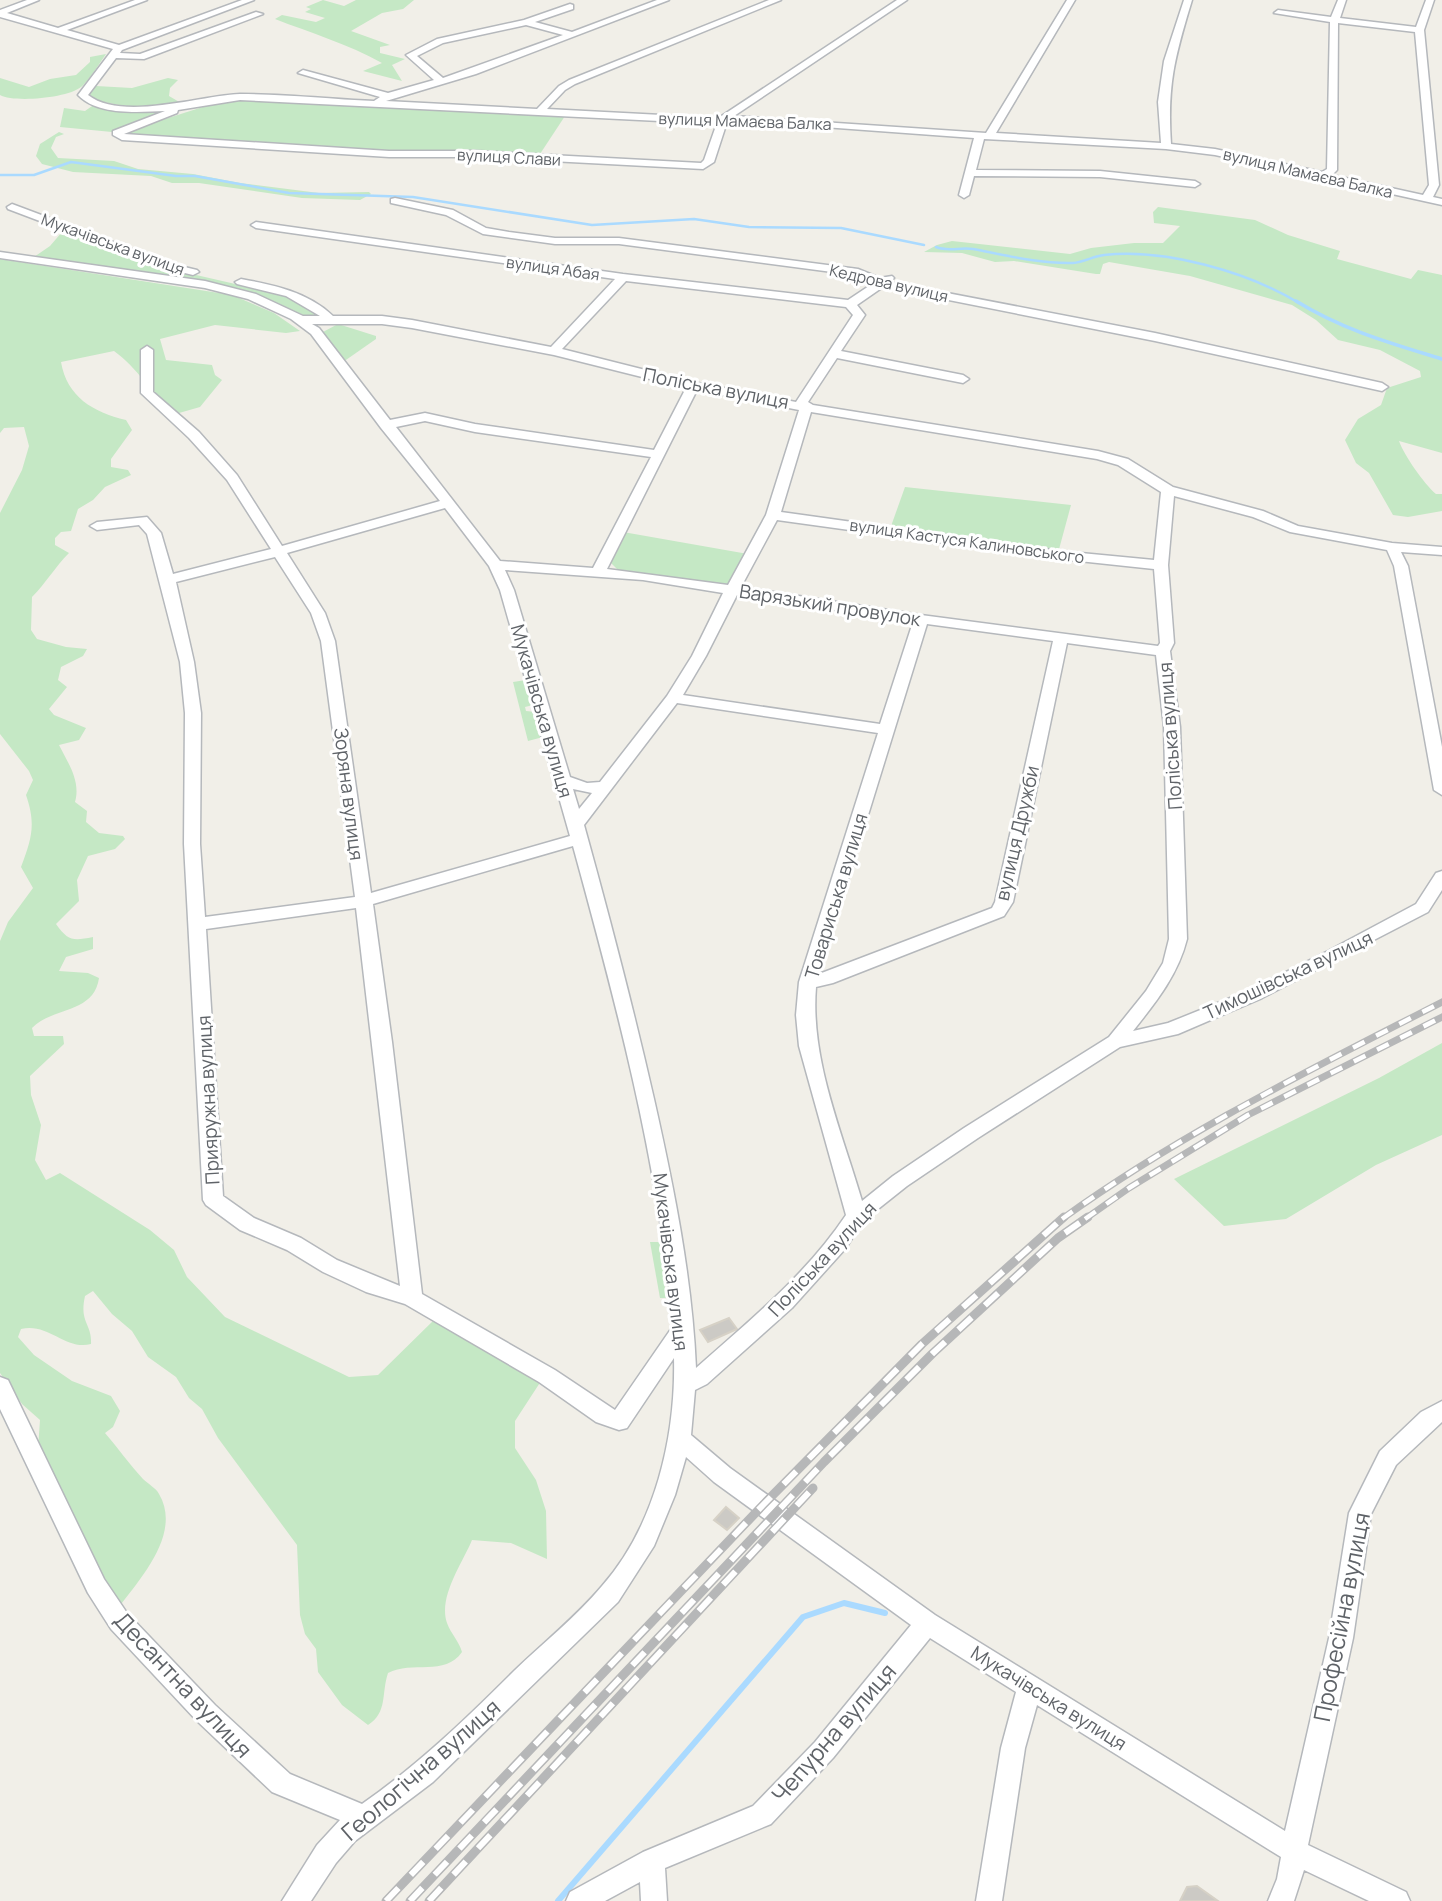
<svg xmlns="http://www.w3.org/2000/svg" width="1442" height="1901" viewBox="0 0 1442 1901" font-family="Manrope,sans-serif">
<style>
.green{fill:#c5e8c5}
.lines{fill:none;stroke-linecap:round;stroke-linejoin:round}
.stream-far2{stroke:#aadaff;stroke-width:2.5}
.stream-far1{stroke:#aadaff;stroke-width:3.5}
.stream{stroke:#aadaff;stroke-width:6}
.building{fill:#cccac5;stroke:#d6d1c6;stroke-width:2}
.minor-casing{stroke:#b5b8bc;stroke-width:3}
.minor{fill:#fff;fill-rule:evenodd}
.rail-far1-casing{stroke:#b6b7b8;stroke-width:7}
.rail-casing{stroke:#b6b7b8;stroke-width:9}
.rail-far1{stroke:#fff;stroke-width:4.5;stroke-dasharray:13;stroke-linecap:butt}
.rail{stroke:#fff;stroke-width:6;stroke-dasharray:18;stroke-linecap:butt}
.labels{text-anchor:middle;stroke-width:6;stroke-linejoin:round;paint-order:stroke}
.far-street-label{font-size:16px;fill:#5f6368;stroke:#fff}
.street-label{font-size:19px;fill:#5f6368;stroke:#fff}
.near-street-label{font-size:23px;fill:#5f6368;stroke:#fff}
</style>
<rect width="100%" height="100%" fill="#f1efe8"/>
<g class="green">
<path d="M323 0 344 6 356 0H414L403 9 382 13 351 31 390 45 380 47V53L405 59 392 65 402 81 363 71 382 63C348 44 311 33 275 19L282 15 316 22 325 18 305 12 311 9 306 7Z"/>
<path d="M106 54C101 61 88 82 81 87 68 98 14 103 0 95V78L29 87 50 79 76 75 90 62V57Z"/>
<path d="M168 78 178 80 170 88 169 96 181 103C154 112 116 106 89 98L88 94 96 86 132 88Z"/>
<polygon points="228,99 565,116 540,154 536,155 390,153 125,135 124,132"/>
<polygon points="95,104 122,108 174,109 112,132 60,127 64,108 85,111"/>
<polygon points="59,132 64,134 56,137 51,148 58,158 114,161 138,169 193,174 240,183 319,193 369,192 371,194 360,200 302,198 199,183 172,183 151,176 73,172 42,164 36,156 40,144"/>
<path d="M1158 207 1255 220 1288 235 1340 251 1337 259 1411 279 1418 270 1442 275V453L1399 441C1404 455 1424 484 1436 494H1442V511L1408 517 1393 515 1369 473 1356 463 1345 440 1358 419 1381 405 1387 388 1421 377 1420 371 1380 350 1338 340 1316 320 1292 305 1190 276 1109 262 1103 264 1100 274H1096L1014 261 995 262 962 253 924 252 937 245 952 241 1070 254 1091 248 1134 243H1163L1180 226 1154 223 1153 212Z"/>
<polygon points="62,232 144,263 288,296 323,318 303,315 266,298 216,283 34,257 50,246"/>
<path d="M0 259 232 295 274 313 300 331 286 333 215 325 160 339 166 360 212 365 215 375 222 380 200 407 172 415C151 393 139 369 114 351L61 362C67 397 93 412 126 420L132 430 111 459V467L128 470 131 475 105 487 93 500 78 509 71 531 61 532 55 538V545L69 553C55 567 46 583 32 597L31 630 37 639 66 647 87 649 83 656 61 667 58 680 67 687 49 709 54 715 86 728 79 740 59 745C68 763 81 781 75 802L87 811 86 822 99 833 123 836 125 839 115 849 88 856 77 880 79 901 56 924C68 941 73 941 93 937V949L66 957 59 971 88 973 99 978C94 1014 52 1007 32 1028L34 1036H63L64 1044 30 1076 31 1095 41 1125 35 1160 46 1180 60 1173 150 1230 174 1250 187 1277 225 1317 349 1377 378 1375 437 1317 543 1378 515 1421V1448L536 1480 546 1511 547 1559 511 1543 472 1540C462 1564 438 1597 447 1623 451 1634 459 1641 462 1652 445 1677 412 1660 388 1673 381 1694 388 1712 368 1725L342 1705 318 1672 316 1649 305 1634 300 1615 297 1545 218 1438 202 1409 189 1398 176 1377 148 1357 132 1331 112 1314 93 1291 85 1296C79 1323 92 1323 91 1344 66 1351 48 1322 21 1329L18 1337 34 1355 72 1381 111 1396 120 1411 113 1427 105 1433C118 1448 130 1465 143 1479 148 1484 156 1488 159 1494 182 1533 141 1578 118 1608L38 1449 40 1420 22 1404 0 1373V941L8 922 33 888 21 867C32 838 36 824 26 795L33 780 29 771 0 734V513L22 470 29 446 24 427 4 428 0 433Z"/>
<polygon points="338,324 376,336 376,339 343,362 323,332"/>
<polygon points="905,487 1071,505 1058,553 890,529"/>
<polygon points="623,532 748,554 729,585 723,586 619,571 609,561"/>
<polygon points="526,680 533,705 525,707 526,711 536,712 543,737 528,741 513,682"/>
<polygon points="1442,1043 1442,1135 1376,1165 1286,1219 1224,1226 1174,1179 1379,1078"/>
<polygon points="650,1242 660,1242 666,1298 660,1298"/>
</g>
<g class="lines">
<g class="stream-far2">
<polyline points="0,175 34,175 71,162 176,176 195,176 289,193 413,197 592,225 694,219 749,227 841,228 924,245"/>
<path d="M936 247C948 252 960 247 973 249 1004 255 1040 264 1073 263 1084 262 1094 256 1104 255 1164 248 1248 272 1299 303"/>
</g>
<path class="stream-far1" d="M1296 301C1343 330 1390 343 1442 359"/>
<polyline class="stream" points="558,1901 803,1617 844,1603 885,1613"/>
</g>
<g class="building">
<polygon points="729,1318 737,1329 708,1342 700,1330"/>
<polygon points="726,1507 739,1518 727,1530 714,1520"/>
<polygon points="1197,1886 1218,1901 1180,1901 1187,1887"/>
</g>
<g class="lines">
<g class="minor-casing">
<g id="minor">
<path d="M27 0H39L7 13 58 28 135 0H147L67 30 119 45 242 0H254L122 50 120 53 140 54 256 12 263 14 144 59 116 58 88 95C122 122 202 95 240 94 285 94 330 99 374 101L380 97 298 73 303 70 388 93 434 80 406 55 437 39 524 20 570 4 573 5V9L535 22 572 32 657 0H669L476 74 386 101 537 109 559 86 569 80 769 0H781L575 84 565 90 547 109 700 117H720L897 0H907L734 116 986 133 1067 0H1075L996 133 1161 143 1158 102 1164 61 1184 0H1192C1175 56 1167 85 1171 144L1215 149 1322 172 1327 169 1330 22 1274 13 1278 10 1331 17 1338 0H1346L1340 18 1416 27 1426 0H1434L1424 30 1439 185 1433 197 1442 199V205L1215 155 1166 149 984 139 976 170 1100 171 1195 181 1200 184 1195 187 1100 177 974 176 969 195 964 198 959 195 974 138 756 122H727L714 162 703 169 476 157H389L122 140 113 135V131L165 111C139 112 98 116 78 95L113 49 0 17V10ZM1338 23 1415 32 1429 185 1423 195 1332 175 1337 170ZM526 25 563 35 443 78 417 56 443 43ZM240 100 700 123H717L704 160 701 163 476 151H389L124 134 177 113 178 110Z"/>
<path d="M395 198 453 210 486 228 509 232 555 238H619L858 269 880 278 892 276 894 278 890 282 1155 333 1382 383 1388 387 1382 391 1155 341 883 287 857 305 865 315 841 351 963 375 969 379 963 383 837 358 808 402 813 405 1098 451 1128 459 1173 487 1263 511 1298 526 1392 543 1442 547V555L1401 552 1408 566 1442 747V795L1434 790 1394 566 1387 550 1290 532 1253 517 1174 496 1168 565 1174 643 1170 651 1180 727 1187 939C1178 975 1156 1002 1133 1031L1168 1023 1250 990 1328 951 1416 904 1436 873 1442 871V890L1428 912 1262 998 1178 1034 1120 1047 978 1138 907 1186 863 1221 846 1248 792 1308 707 1384 695 1390 691 1435 730 1468 935 1615 1285 1831 1329 1638 1349 1513 1380 1451 1421 1412 1442 1401V1422L1396 1465 1371 1514 1353 1638 1308 1845 1406 1892 1410 1901H1369L1304 1870 1294 1901H1268L1277 1879 1281 1857 1037 1705 1025 1748 1002 1901H976L1001 1748 1016 1692 930 1638 833 1758 771 1824 665 1868 667 1901H641L640 1882 605 1901H566L570 1892 643 1852 753 1806 815 1742 911 1625 714 1482 686 1457 675 1495 654 1546 618 1602 433 1782 355 1841 336 1863 311 1901H282L317 1845 340 1820 272 1792 197 1721 111 1629 88 1593 0 1409V1377L8 1380 104 1579 127 1613 215 1705 290 1774 362 1804C418 1765 466 1719 514 1671 543 1643 576 1617 602 1586 655 1526 676 1437 674 1358L627 1428 619 1430 596 1422 539 1382 405 1304 366 1292 323 1272 287 1250 240 1230 206 1205 203 1200 184 844 185 713 180 662 147 534 139 525 97 530 90 526 97 522 147 517 161 533 173 574 271 549 227 480 189 438 141 393V350L147 346 153 350V392L199 432 237 475 282 546 440 501 381 428 311 334 291 319 248 299 205 288 0 258V252L205 281 256 294 303 316H320L286 296 237 284 235 282 241 279C274 285 308 292 333 316H382L412 320 551 347 615 279 256 228 251 225 256 222 623 274 848 300 872 284 855 275 619 244H555L483 234 446 215 391 203V199ZM626 281 846 307 853 315 796 402 693 382 562 349ZM312 324H382L412 328 554 355 686 388 654 450 475 424 425 413 390 420 319 328ZM697 390 799 410 766 515 728 585 607 569ZM811 412 1097 459 1118 465 1161 492 1154 560 1060 551 781 512ZM425 421 475 432 651 457 593 568 500 561 396 427ZM445 508 489 566 500 590 570 836 371 893 335 641 325 613 287 553ZM777 520 1060 559 1154 569 1160 643 1158 646 921 615 741 587ZM275 557 311 613 321 641 355 897 205 917 200 844 201 713 194 662 176 582ZM505 570 643 580 723 593 692 656 667 696 600 782 587 783 570 777 514 590ZM737 595 913 622 880 724 683 695 706 656ZM927 624 1053 641 995 902 992 908 819 974ZM1067 643 1156 655 1164 727 1169 939 1163 963 1146 991 1109 1037 964 1128 893 1176 862 1201C842 1132 810 1059 816 987L833 983 1004 916 1013 902ZM677 703 878 733 799 982 796 1015 799 1046 846 1215C806 1275 749 1321 696 1368 692 1277 674 1188 654 1099 633 1007 609 915 584 825ZM573 789 592 793 579 809ZM573 846C616 1003 659 1164 673 1326L615 1410 555 1370 422 1294 392 1042 373 904ZM356 908 400 1286 337 1260 301 1238 254 1218 223 1196 206 929Z"/>
<polygon points="12,204 172,264 197,270 199,272 193,275 164,268 8,209 7,207"/>
</g>
</g>
<use href="#minor" class="minor"/>
<g class="rail-far1-casing">
<g id="rail-far1">
<path d="M1062 1219C1181 1133 1312 1069 1442 1002"/>
<polyline points="1085,1219 1129,1188 1248,1115 1442,1017"/>
</g>
</g>
<g class="rail-casing">
<g id="rail">
<polyline points="386,1901 763,1505 922,1344 1064,1217"/>
<polyline points="410,1901 824,1462 932,1354 1058,1238 1088,1217"/>
<polyline points="429,1901 813,1488"/>
</g>
</g>
<use href="#rail-far1" class="rail-far1"/>
<use href="#rail" class="rail"/>
</g>
<g class="labels">
<g class="far-street-label">
<text transform="translate(745 121) rotate(2)" y="6">вулиця Мамаєва Балка</text>
<text transform="translate(509 157) rotate(3)" y="6">вулиця Слави</text>
<text transform="translate(1308 173) rotate(13)" y="6">вулиця Мамаєва Балка</text>
<text transform="translate(113 244) rotate(20)" y="6">Мукачівська вулиця</text>
<text transform="translate(553 268) rotate(8)" y="6">вулиця Абая</text>
<text transform="translate(889 283) rotate(13)" y="6">Кедрова вулиця</text>
<text transform="translate(967 541) rotate(8)" y="6">вулиця Кастуся Калиновського</text>
</g>
<g class="street-label">
<text transform="translate(716 388) rotate(11)" y="7">Поліська вулиця</text>
<text transform="translate(830 605) rotate(9)" y="7">Варязький провулок</text>
<text transform="translate(542 711) rotate(74)" y="7">Мукачівська вулиця</text>
<text transform="translate(1170 736) rotate(-94)" y="7">Поліська вулиця</text>
<text transform="translate(349 794) rotate(83)" y="7">Зоряна вулиця</text>
<text transform="translate(1017 833) rotate(-77)" y="7">вулиця Дружби</text>
<text transform="translate(836 896) rotate(-73)" y="7">Товариська вулиця</text>
<text transform="translate(1288 975) rotate(-25)" y="7">Тимошівська вулиця</text>
<text transform="translate(208 1100) rotate(-93)" y="7">Прияружна вулиця</text>
<text transform="translate(822 1259) rotate(-47)" y="7">Поліська вулиця</text>
<text transform="translate(671 1262) rotate(83)" y="7">Мукачівська вулиця</text>
<text transform="translate(1049 1698) rotate(32)" y="7">Мукачівська вулиця</text>
</g>
<g class="near-street-label">
<text transform="translate(1342 1617) rotate(-79)" y="8">Професійна вулиця</text>
<text transform="translate(183 1685) rotate(47)" y="8">Десантна вулиця</text>
<text transform="translate(834 1733) rotate(-49)" y="8">Чепурна вулиця</text>
<text transform="translate(421 1770) rotate(-41)" y="8">Геологічна вулиця</text>
</g>
</g>
</svg>
